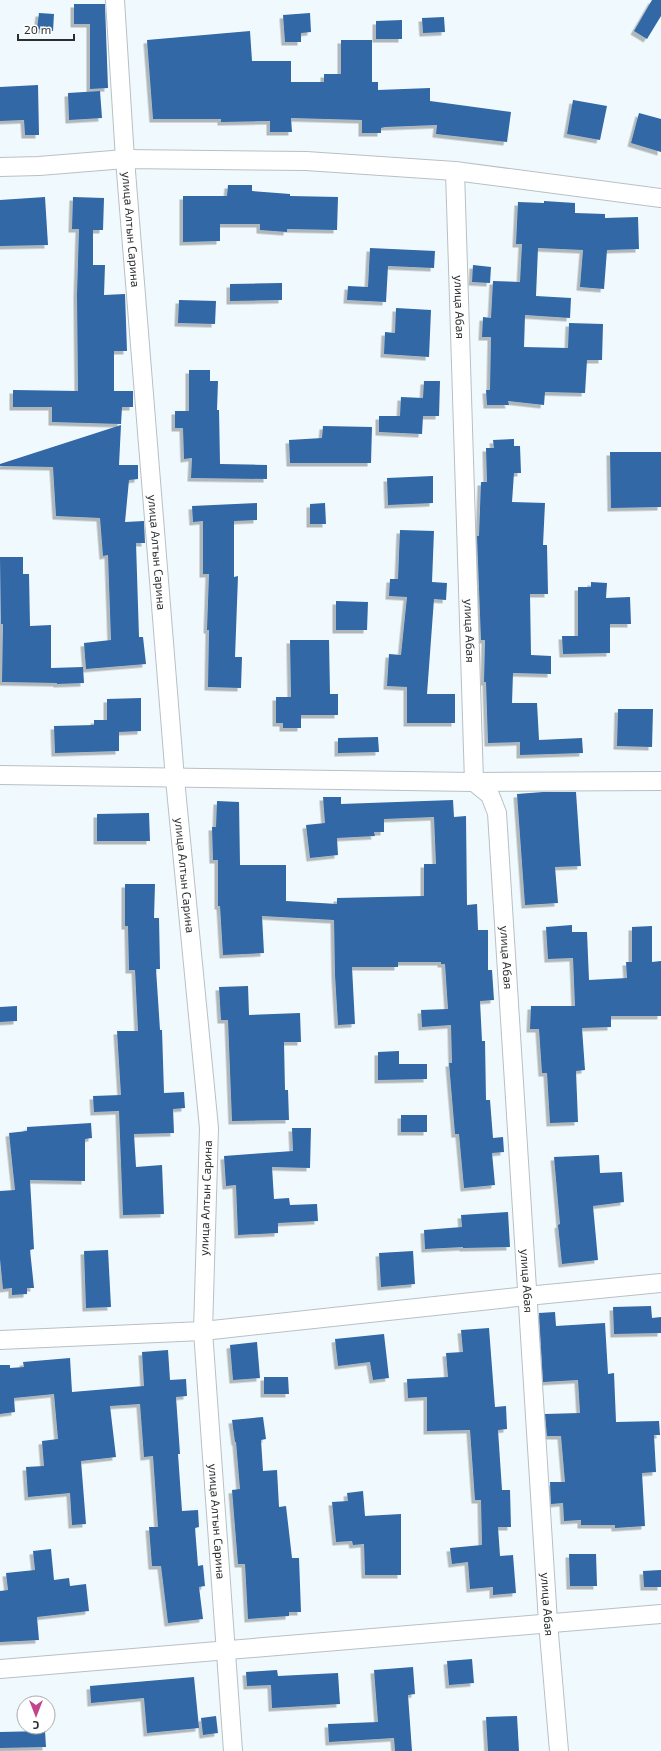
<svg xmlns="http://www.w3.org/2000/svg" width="661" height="1751" viewBox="0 0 661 1751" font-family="'Exo 2',sans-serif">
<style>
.building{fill:#3067a6;filter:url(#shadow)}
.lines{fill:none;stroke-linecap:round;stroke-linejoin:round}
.minor-casing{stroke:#b8c0c4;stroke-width:20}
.minor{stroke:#fff;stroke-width:18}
.labels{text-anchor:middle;stroke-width:4;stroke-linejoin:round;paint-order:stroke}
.street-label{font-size:12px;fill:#2b2f30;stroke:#fff}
</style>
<defs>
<filter id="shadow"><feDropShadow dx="-3.5" dy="3.5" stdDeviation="0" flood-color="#0004"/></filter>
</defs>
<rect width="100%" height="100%" fill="#f0f9fd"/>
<g class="building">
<polygon points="652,0 661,0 661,16 647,39 634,31"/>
<polygon points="74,4 105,4 108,88 90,89 90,24 74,24"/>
<polygon points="39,13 54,14 53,31 37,29"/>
<polygon points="310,13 311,32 301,33 301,42 285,42 283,15"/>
<polygon points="444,17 445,32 423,33 422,18"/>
<polygon points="402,20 402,39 376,39 376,21"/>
<polygon points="250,31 252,61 291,61 291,82 324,82 324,74 341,74 341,40 372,40 372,82 378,82 378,90 430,88 430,101 511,112 507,142 436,134 437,125 385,127 381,128 381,133 362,133 362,120 291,118 292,132 270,132 270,121 221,122 221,119 153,119 147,40"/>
<polygon points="38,85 39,135 25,135 24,120 0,121 0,87"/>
<polygon points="100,91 102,118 69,120 68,93"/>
<polygon points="573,100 607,106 600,140 567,134"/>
<polygon points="639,113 661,119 661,152 631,143"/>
<polygon points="228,185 252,185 252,191 290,194 290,196 338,197 337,230 287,229 287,232 260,230 260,224 220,224 220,241 183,242 183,196 227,196"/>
<polygon points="45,197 48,245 0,246 0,200"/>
<polygon points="73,197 104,198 103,230 93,230 93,265 105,265 104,295 125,294 127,351 114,351 114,391 133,391 133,407 122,407 121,424 52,422 52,407 13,407 13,390 78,391 77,295 79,229 72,229"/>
<polygon points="544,201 575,203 575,213 605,214 605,218 638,217 639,249 607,250 604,289 580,287 583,250 538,248 536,296 571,298 570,318 525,315 524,347 568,348 569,323 603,324 602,360 587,360 585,393 545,392 544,405 508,401 509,405 487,405 486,390 490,390 491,337 482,337 483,317 491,318 493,281 520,282 522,244 516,244 518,202 544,203"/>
<polygon points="370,248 435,251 434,268 388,266 386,302 347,300 348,286 368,287"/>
<polygon points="473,265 491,267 490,283 472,282"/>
<polygon points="282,283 282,300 230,301 230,284"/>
<polygon points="179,300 216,301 215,324 178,323"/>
<polygon points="396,308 431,310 429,357 384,354 385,332 395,333"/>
<polygon points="189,370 210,370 210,381 218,381 217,410 219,410 220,464 267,465 267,479 191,478 192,458 184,459 183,428 175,428 175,411 189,411"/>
<polygon points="424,381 440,381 439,416 423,416 422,434 379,432 379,416 400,416 401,397 423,398"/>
<polygon points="121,425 119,465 138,465 138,479 129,480 125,522 144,521 145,543 136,543 139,637 143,637 146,664 86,669 84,643 111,640 108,555 103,556 100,518 56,516 53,467 0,466 0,464"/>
<polygon points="323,426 372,427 371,463 290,463 289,440 322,438"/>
<polygon points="514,439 514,446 520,446 521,473 514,473 512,502 545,503 543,545 547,545 548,594 530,594 531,655 551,656 551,674 513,673 512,703 537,703 539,740 582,738 583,753 520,755 520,742 488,743 486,682 484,682 485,640 481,640 477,536 479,536 481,482 487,482 486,448 494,448 493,440"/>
<polygon points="610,452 661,452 661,507 611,508"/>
<polygon points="433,476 433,503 388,505 387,478"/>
<polygon points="257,503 257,520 234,521 234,577 238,576 235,657 242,657 241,688 208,687 209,630 207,630 209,574 203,574 203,521 193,522 192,506"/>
<polygon points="325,503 326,524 310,524 310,504"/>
<polygon points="400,530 434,531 432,582 447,583 446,600 434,599 427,694 455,694 455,723 407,723 407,687 387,686 389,654 401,655 407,597 389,596 390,579 398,579"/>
<polygon points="0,557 23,557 23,574 29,574 30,626 51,625 51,668 83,667 84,683 57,684 57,683 2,682 3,624 1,624"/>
<polygon points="591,582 607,583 606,598 630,597 631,624 610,624 610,653 563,654 562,636 578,636 578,587 591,587"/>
<polygon points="336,601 368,602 367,630 336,630"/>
<polygon points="290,640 329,640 330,694 338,694 338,715 301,715 301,728 283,728 283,723 276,723 276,697 291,697"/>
<polygon points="141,698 141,731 119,732 119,751 55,753 54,726 94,725 94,720 107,720 107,699"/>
<polygon points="618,709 653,709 652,747 617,746"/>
<polygon points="378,737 379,752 338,753 338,738"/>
<polygon points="543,792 576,792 581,866 555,867 558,903 525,905 517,794"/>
<polygon points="323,797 341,797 341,804 453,800 454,817 466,816 467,905 477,904 478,930 488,930 488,970 492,970 494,1000 480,1001 482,1041 485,1041 486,1100 490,1100 493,1138 503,1137 504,1152 492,1153 495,1185 464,1188 459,1134 455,1134 449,1063 452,1063 451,1025 422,1027 421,1010 448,1009 445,964 441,964 441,962 398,962 398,967 352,967 355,1024 338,1025 335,975 334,920 262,916 264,953 223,955 220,906 218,906 218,860 213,860 212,827 216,827 217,801 239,802 240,865 286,865 286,901 337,904 337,898 424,896 424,864 436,864 434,817 384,819 384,832 374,832 375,836 337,838 338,855 310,858 306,825 325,823"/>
<polygon points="149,813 150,841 97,841 97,814"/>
<polygon points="125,884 155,884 154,918 159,918 160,969 156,969 160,1030 162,1030 164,1093 184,1092 185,1108 173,1109 174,1133 134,1134 136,1167 162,1165 164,1214 123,1215 119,1111 94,1112 93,1096 121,1095 117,1031 138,1031 135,970 129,970 128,926 125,926"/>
<polygon points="572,925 572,932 587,932 589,980 627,978 626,962 632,962 632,927 652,926 652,962 661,961 661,1016 611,1016 611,1027 582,1028 585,1070 576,1071 578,1122 550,1123 547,1073 542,1073 539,1029 530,1029 531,1006 575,1006 573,958 548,959 546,927"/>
<polygon points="248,986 249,1015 300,1013 301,1042 284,1042 285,1090 288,1090 289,1120 232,1121 228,1020 221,1020 219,987"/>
<polygon points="17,1006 17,1021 0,1022 0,1007"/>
<polygon points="399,1051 399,1064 427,1064 427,1079 378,1080 378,1052"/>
<rect x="401" y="1115" width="26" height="17"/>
<polygon points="91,1123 92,1138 85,1139 85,1181 30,1180 34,1249 30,1250 34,1288 27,1288 27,1294 12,1295 12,1288 3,1289 0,1259 0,1191 15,1190 9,1133 27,1131 27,1127"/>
<polygon points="292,1128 311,1128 310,1168 272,1167 274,1199 289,1198 290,1205 317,1204 318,1221 278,1223 278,1233 238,1235 236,1185 226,1186 224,1156 293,1151"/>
<polygon points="599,1155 600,1173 622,1172 624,1202 593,1206 598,1260 562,1264 558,1225 560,1224 554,1157"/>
<polygon points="508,1212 510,1247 463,1248 463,1247 425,1249 424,1230 462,1227 461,1215"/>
<polygon points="108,1250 111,1307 86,1308 84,1251"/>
<polygon points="413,1251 415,1284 381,1287 379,1253"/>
<polygon points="651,1306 652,1318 661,1317 661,1333 614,1334 613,1307"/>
<polygon points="555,1312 556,1326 605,1323 608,1374 614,1373 616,1422 659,1421 660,1435 654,1435 656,1472 642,1473 645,1526 615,1528 615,1525 581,1525 581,1520 564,1521 563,1503 551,1504 550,1482 565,1482 561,1436 547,1436 545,1414 580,1413 578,1380 543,1382 539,1313"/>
<polygon points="489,1328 495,1407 506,1406 507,1429 498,1430 502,1490 510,1490 511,1527 498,1527 500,1556 513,1555 516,1593 493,1595 493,1587 470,1589 468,1562 452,1564 450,1548 482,1545 481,1500 475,1500 470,1430 427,1431 427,1397 408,1398 407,1379 448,1377 446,1353 463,1352 461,1330"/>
<polygon points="384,1334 389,1378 373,1380 370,1362 338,1366 335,1339"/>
<polygon points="257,1342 260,1378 233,1380 230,1345"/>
<polygon points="168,1350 170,1380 186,1379 187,1396 176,1397 180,1454 178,1454 182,1511 198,1510 199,1527 195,1528 198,1566 203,1565 205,1586 199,1587 203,1619 168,1623 161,1566 152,1566 149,1527 158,1527 157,1513 153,1456 144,1457 140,1404 110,1406 116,1457 81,1461 86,1524 72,1525 70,1493 28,1497 26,1467 44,1466 42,1441 58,1439 54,1394 14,1398 15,1412 0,1414 0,1365 10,1365 10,1368 24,1367 23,1362 70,1358 72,1392 144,1386 142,1352"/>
<polygon points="264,1377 288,1377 289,1394 264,1394"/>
<polygon points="263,1417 266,1439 261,1440 263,1471 277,1470 279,1507 286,1506 292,1558 299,1558 301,1612 289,1612 289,1616 248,1619 245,1564 238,1564 232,1490 240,1489 236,1442 235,1442 232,1420"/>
<polygon points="363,1491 365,1516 401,1514 401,1575 365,1575 364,1544 353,1545 352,1541 336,1542 332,1502 348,1501 347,1493"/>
<polygon points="51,1549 54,1580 69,1578 70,1586 86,1584 89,1611 37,1617 39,1640 0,1642 0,1591 8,1590 6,1573 35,1570 33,1551"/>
<polygon points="569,1554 596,1554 597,1586 570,1586"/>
<polygon points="661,1570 661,1587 644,1587 643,1571"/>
<polygon points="472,1659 474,1683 449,1685 447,1661"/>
<polygon points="413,1667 415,1694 408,1695 412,1751 395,1751 394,1738 329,1742 328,1724 378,1722 374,1670"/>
<polygon points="277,1670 278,1676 338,1673 340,1704 272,1708 271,1685 247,1686 246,1672"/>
<polygon points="194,1677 199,1728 147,1733 144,1698 91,1703 90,1686"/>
<polygon points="216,1716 218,1733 203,1735 201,1718"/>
<polygon points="517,1716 519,1751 488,1751 486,1717"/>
<polygon points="45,1731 46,1747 0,1748 0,1732"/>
</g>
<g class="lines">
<g class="minor-casing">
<g id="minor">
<path id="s1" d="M115 0 125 159 175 779 209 1128 203 1331 233 1751"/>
<polyline points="0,167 39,166 125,159 306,161 455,171 661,198"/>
<path id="s2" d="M455 171 474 782 490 795 497 813 548 1622 559 1751"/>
<polyline points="0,775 474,782 661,781"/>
<polyline points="0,1340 203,1331 527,1296 661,1283"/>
<polyline points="0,1669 661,1614"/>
</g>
</g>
<use href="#minor" class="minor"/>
</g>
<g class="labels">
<g class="street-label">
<text dy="4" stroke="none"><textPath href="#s1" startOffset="230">улица Алтын Сарина</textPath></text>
<text dy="4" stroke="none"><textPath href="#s2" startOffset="136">улица Абая</textPath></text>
<text dy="4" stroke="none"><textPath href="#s1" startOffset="554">улица Алтын Сарина</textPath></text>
<text dy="4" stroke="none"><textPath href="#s2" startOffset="460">улица Абая</textPath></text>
<text dy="4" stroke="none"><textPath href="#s1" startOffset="878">улица Алтын Сарина</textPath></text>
<text dy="4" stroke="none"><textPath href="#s2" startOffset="796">улица Абая</textPath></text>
<text transform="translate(206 1198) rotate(-88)" y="4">улица Алтын Сарина</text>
<text dy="4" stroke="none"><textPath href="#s2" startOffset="1120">улица Абая</textPath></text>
<text dy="4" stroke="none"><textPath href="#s1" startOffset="1526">улица Алтын Сарина</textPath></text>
<text dy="4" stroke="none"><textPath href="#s2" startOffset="1444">улица Абая</textPath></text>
</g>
</g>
<g transform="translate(36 1715) rotate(180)"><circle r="19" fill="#ffffff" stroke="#aaacac"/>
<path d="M0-3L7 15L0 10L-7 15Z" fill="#c4438e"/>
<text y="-6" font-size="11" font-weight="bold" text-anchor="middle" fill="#2b2f30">С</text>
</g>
<path d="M18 34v6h56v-6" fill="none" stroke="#2b2f30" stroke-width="2"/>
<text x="24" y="34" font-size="12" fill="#2b2f30" stroke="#ffffff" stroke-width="3" paint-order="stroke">20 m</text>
</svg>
